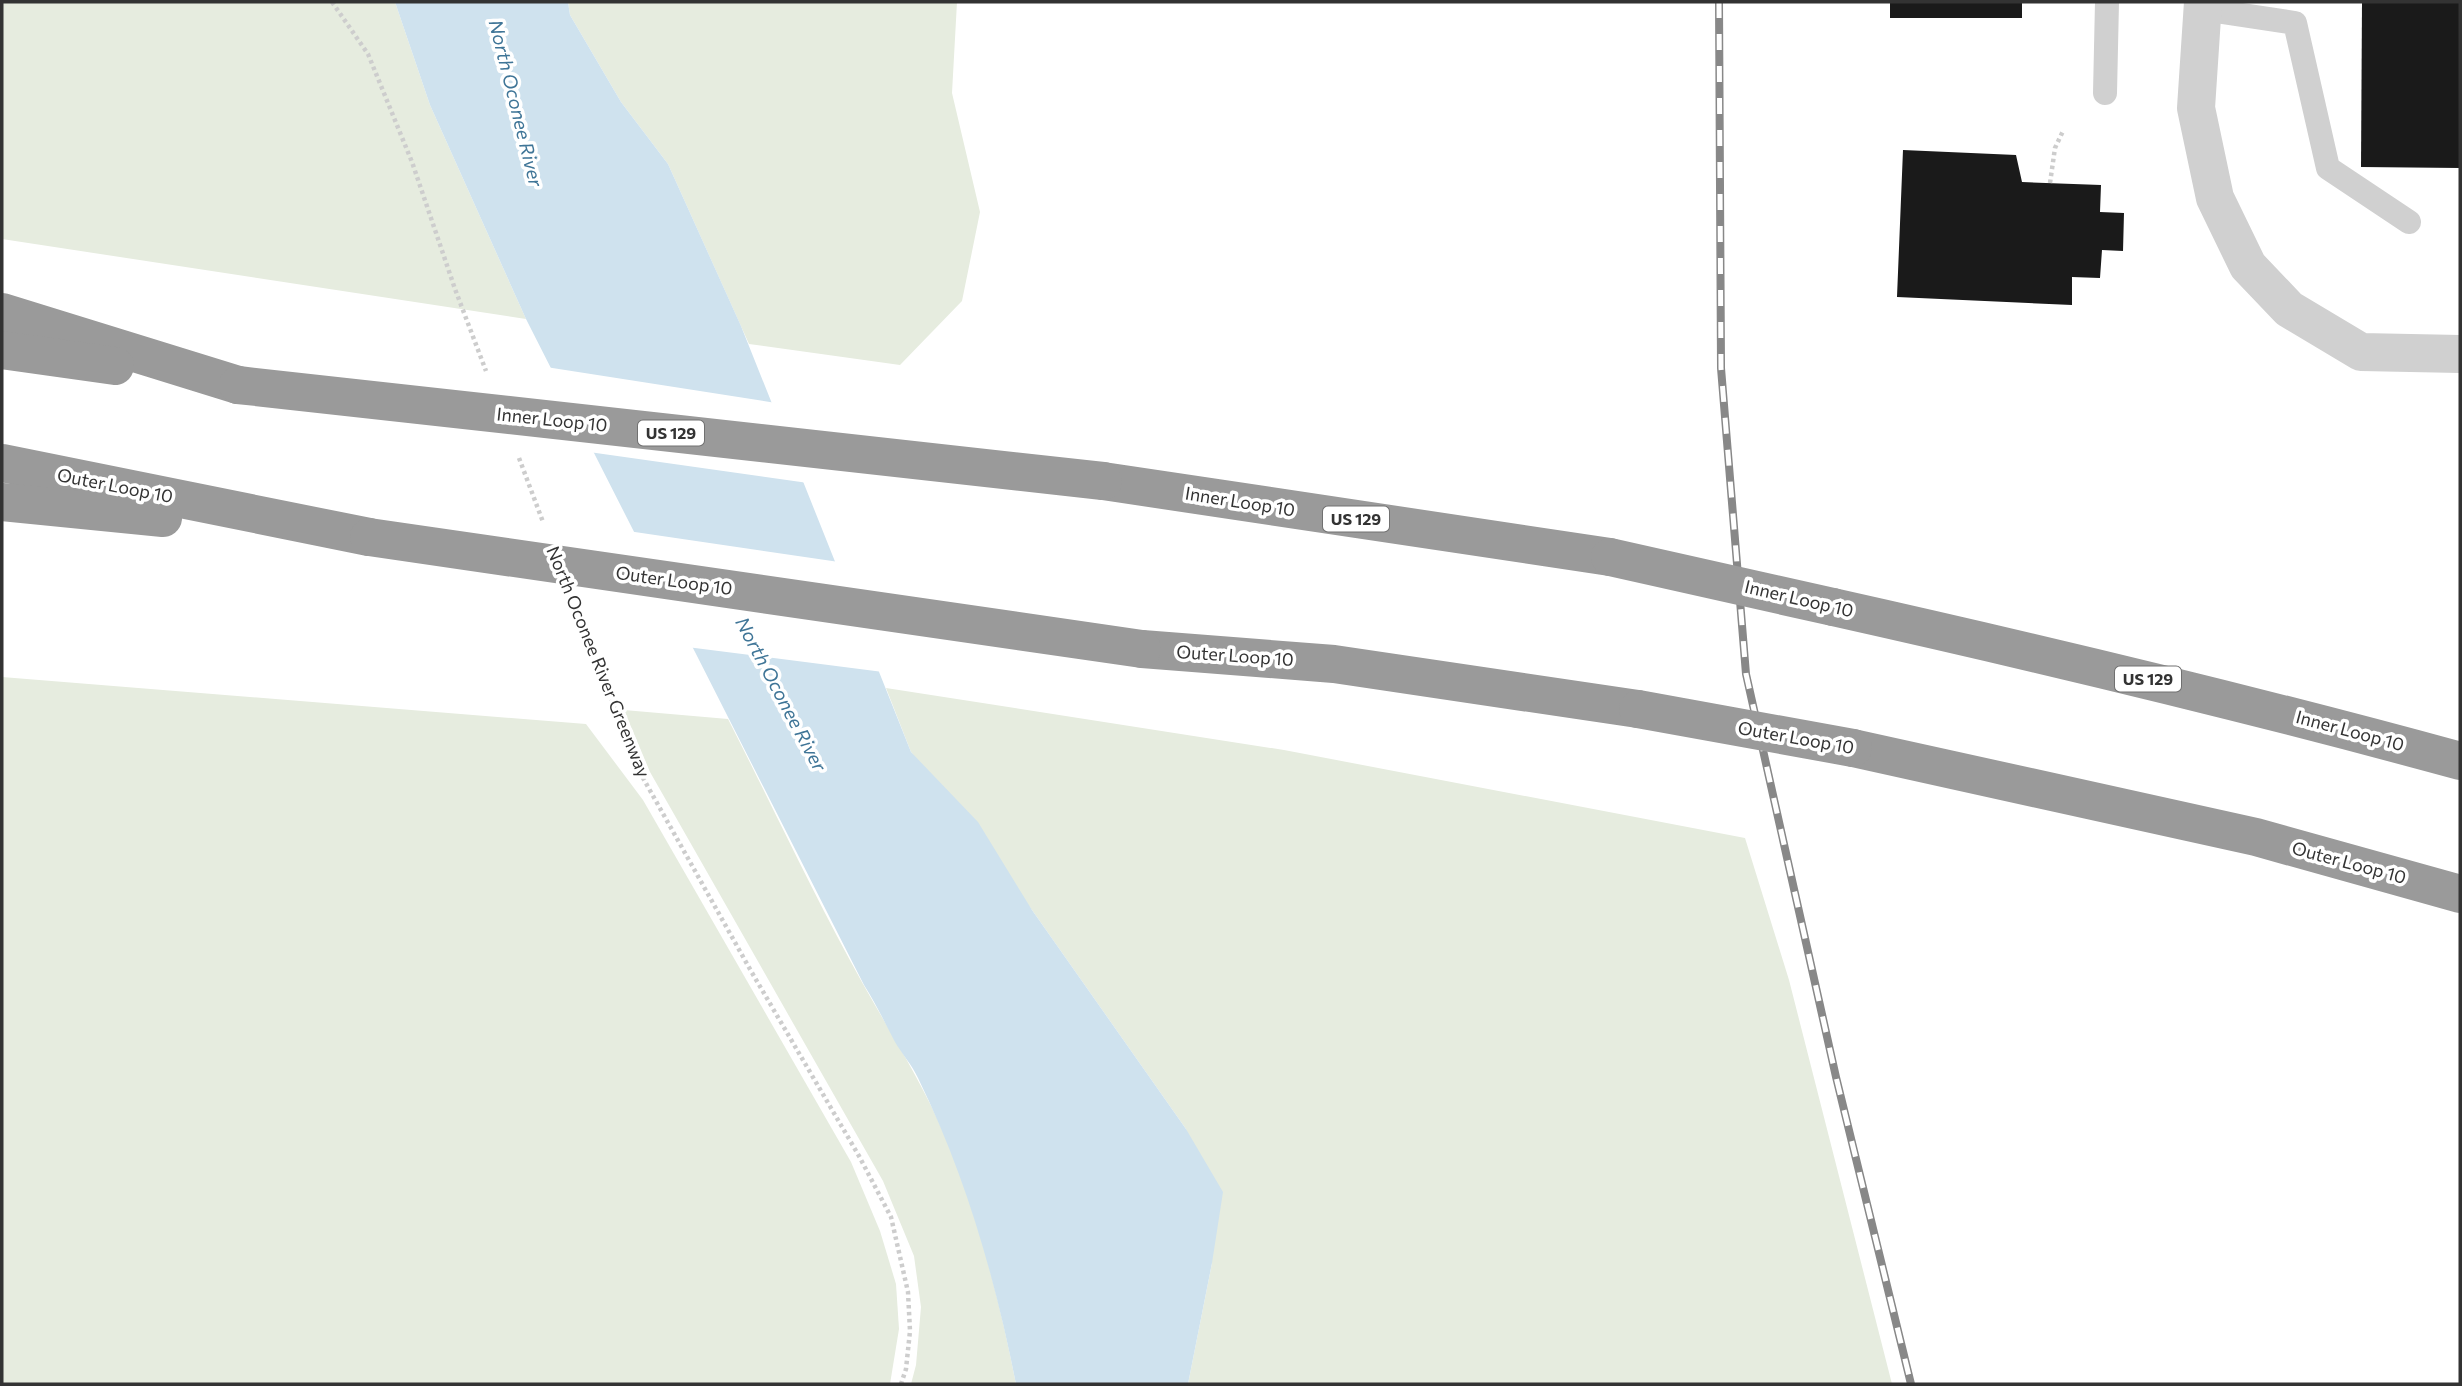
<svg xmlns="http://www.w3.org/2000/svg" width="2462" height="1386" viewBox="0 0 2462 1386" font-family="Commissioner,sans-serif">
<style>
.green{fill:#e6ecdf}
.water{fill:#cfe2ee}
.pier{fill:#fff}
.building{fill:#1a1a1a}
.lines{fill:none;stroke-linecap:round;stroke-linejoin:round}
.path{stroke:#cdcdcd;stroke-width:4.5;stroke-dasharray:3.5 3.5;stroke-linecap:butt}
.lane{stroke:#d0d0d0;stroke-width:24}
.street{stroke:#d0d0d0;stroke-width:38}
.highway{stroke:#9a9a9a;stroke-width:38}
.rail-casing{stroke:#888;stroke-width:8}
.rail{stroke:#fff;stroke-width:5;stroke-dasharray:16;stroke-linecap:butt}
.highway-bridge{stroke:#9a9a9a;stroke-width:38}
.labels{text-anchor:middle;stroke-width:7;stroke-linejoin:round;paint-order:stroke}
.shield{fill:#fff;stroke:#707070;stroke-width:2}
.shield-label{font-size:16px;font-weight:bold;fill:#333}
.street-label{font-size:18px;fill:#333;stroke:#fff}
.water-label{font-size:19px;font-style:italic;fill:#3f7597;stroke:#fff}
</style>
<rect width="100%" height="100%" fill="#fff"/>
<g class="green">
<polygon points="2,2 395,2 430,105 526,319 2,239"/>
<polygon points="568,2 957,2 952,93 980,212 962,301 900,365 749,344 668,164 621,102 570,15"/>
<polygon points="2,677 586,724 643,800 851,1162 880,1231 896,1284 899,1329 890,1384 2,1384"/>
<polygon points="886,688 1284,750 1745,838 1789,980 1892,1384 1188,1384 1212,1263 1186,1129 1032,910 911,752"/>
<path d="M624 710 728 719C773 807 815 898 863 984 891 1034 922 1082 944 1134 978 1215 999 1298 1016 1384H911L916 1365 921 1307 914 1256 883 1181 650 772Z"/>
</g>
<path class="water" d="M395 2H568L570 15 621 102 668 164 741 326 911 752 978 822 1032 910 1186 1129 1223 1192 1212 1263 1188 1384H1016C995 1278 966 1176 918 1078 912 1065 902 1054 895 1042 885 1023 876 1004 864 985L526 319 430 105Z"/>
<g class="pier">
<polygon points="546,367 776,403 808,483 589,452"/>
<polygon points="628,531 839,562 883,672 687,647"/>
</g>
<g class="building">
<rect x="1890" y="2" width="132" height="16"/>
<polygon points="2362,2 2460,2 2460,168 2361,167"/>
<polygon points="1903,150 2016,155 2022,182 2101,185 2100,212 2124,213 2123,251 2102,250 2100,278 2072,277 2072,305 1897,297"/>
</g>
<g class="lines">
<g class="path">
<polyline points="332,2 368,54 412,162 455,289 486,371"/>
<polyline points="2050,183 2055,148 2063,131"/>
<polyline points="519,458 543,522"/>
<polyline points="576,608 638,769 751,971 859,1156 891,1217 908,1292 910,1331 906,1369 901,1384"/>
</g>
<g class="lane">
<polyline points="2202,9 2295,23 2328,168 2409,222"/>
<polyline points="2105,93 2107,2"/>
</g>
<polyline class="street" points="2203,2 2196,108 2215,198 2248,266 2289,309 2361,352 2460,354"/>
<g class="highway">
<polyline points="2,312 238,385"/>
<polyline points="2,350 115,366"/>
<polyline points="2,463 369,537"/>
<polyline points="1103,481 1610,557"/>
<polyline points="2,502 163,518"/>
<path d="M1833 607C2043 654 2252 704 2460 761"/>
<polyline points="1142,649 1334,664 1638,709"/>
<polyline points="1853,748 2256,837 2460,894"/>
</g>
<g class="rail-casing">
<polyline id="rail" points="1719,2 1721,368 1746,674 1836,1077 1911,1384"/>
</g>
<use href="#rail" class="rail"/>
<g class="highway-bridge">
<polyline points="238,385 1103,481"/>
<polyline points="369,537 1142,649"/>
<polyline points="1610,557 1833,607"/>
<polyline points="1638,709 1853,748"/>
</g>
</g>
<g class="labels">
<g class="shield">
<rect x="638" y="420.5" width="66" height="25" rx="5"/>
<rect x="1323" y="506.5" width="66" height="25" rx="5"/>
<rect x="2115" y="666.5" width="66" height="25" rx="5"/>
</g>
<g class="shield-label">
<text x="671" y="439">US 129</text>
<text x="1356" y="525">US 129</text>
<text x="2148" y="685">US 129</text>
</g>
<g class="street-label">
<text transform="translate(552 420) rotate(6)" y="6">Inner Loop 10</text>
<text transform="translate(115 486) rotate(11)" y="6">Outer Loop 10</text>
<text transform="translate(1240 502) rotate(9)" y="6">Inner Loop 10</text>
<text transform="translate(674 581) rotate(8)" y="6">Outer Loop 10</text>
<text transform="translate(1799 599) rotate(13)" y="6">Inner Loop 10</text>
<text transform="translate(1235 656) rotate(4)" y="6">Outer Loop 10</text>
<text transform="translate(598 662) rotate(68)" y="6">North Oconee River Greenway</text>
<text transform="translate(2350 731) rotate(15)" y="6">Inner Loop 10</text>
<text transform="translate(1796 738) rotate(10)" y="6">Outer Loop 10</text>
<text transform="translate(2349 863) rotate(15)" y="6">Outer Loop 10</text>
</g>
<g class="water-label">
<text transform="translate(516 103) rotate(76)" y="7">North Oconee River</text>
<text transform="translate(781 694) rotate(62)" y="7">North Oconee River</text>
</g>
</g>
<rect width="2462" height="1386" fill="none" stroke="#333333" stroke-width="7"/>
</svg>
